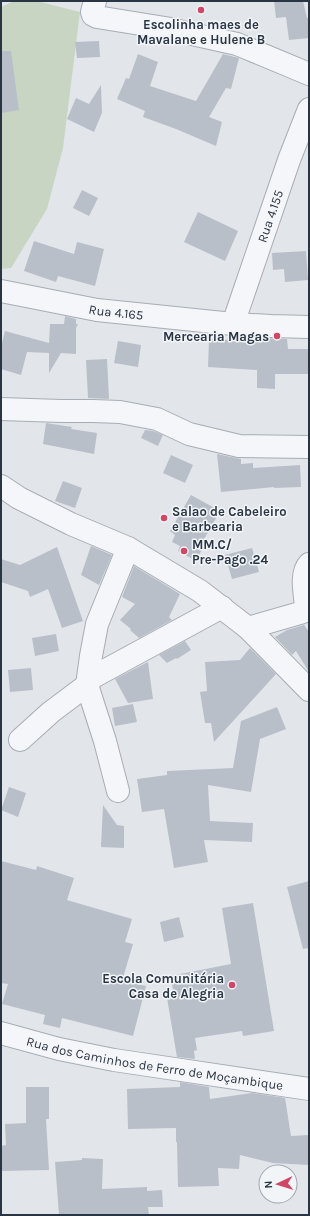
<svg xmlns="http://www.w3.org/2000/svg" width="310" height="1216" viewBox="0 0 310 1216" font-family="Karla,sans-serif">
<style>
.green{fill:#c9d5c3}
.building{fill:#b9bfc8}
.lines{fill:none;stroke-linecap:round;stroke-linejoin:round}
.minor-casing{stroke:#a7adb5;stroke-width:24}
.minor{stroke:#f5f6f9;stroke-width:22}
.poi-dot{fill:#d04665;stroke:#f2f5f8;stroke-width:1.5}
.labels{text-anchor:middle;stroke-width:3;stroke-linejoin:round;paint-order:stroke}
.poi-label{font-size:13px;font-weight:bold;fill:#2a3543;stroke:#f2f5f8;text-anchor:end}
.street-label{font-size:13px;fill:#2a3543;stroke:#f2f5f8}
</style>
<rect width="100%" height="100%" fill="#e2e6eb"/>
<polygon class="green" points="14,1 37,1 80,12 63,148 47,209 11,268 1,269 1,7"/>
<g class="building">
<polygon points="274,1 303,1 307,18 309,18 309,38 289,40 286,17 276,18"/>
<polygon points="99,41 100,57 77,58 75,42"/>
<polygon points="1,51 11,51 19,110 1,113"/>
<polygon points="138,54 158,62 150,86 196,101 223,54 239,58 231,89 226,88 209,117 222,122 216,146 176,129 143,117 145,111 117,99 126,78 129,79"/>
<polygon points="101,85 102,113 94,132 67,119 76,98 89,104"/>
<polygon points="82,190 98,198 89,216 73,208"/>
<polygon points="198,212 238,231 225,261 184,242"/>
<polygon points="34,241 74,254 77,242 104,249 95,286 58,276 56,282 24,271"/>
<polygon points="306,251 308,280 285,282 284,269 273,270 272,253"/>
<polygon points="65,316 76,319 76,324 78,324 76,328 76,354 61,353 49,373 49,353 27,352 21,375 1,369 1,347 5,331 49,343 50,324 64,324"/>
<polygon points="262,338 287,339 288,349 309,349 309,374 275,374 275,389 257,388 257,370 208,367 209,339 263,341"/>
<polygon points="118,341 141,345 138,367 114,363"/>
<polygon points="107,359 109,399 88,398 86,360"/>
<polygon points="46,423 72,427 71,429 97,433 94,454 43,444"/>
<polygon points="145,430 153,431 163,435 158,446 141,438"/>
<polygon points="217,454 241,459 241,464 253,463 253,468 300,465 301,487 274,488 274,487 221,492"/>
<polygon points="171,455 193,465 185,483 163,473"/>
<polygon points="63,481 82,488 75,508 55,501"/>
<polygon points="191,495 220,511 203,541 206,542 196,561 178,551 180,546 172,542 175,535 170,531"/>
<polygon points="91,546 112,555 99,585 81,575"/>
<polygon points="57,547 83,621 62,628 48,589 30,597 28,591 1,582 1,559 20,565"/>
<polygon points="252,548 259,572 232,579 225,555"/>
<polygon points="134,566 180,594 169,617 172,620 139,638 130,630 131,629 120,620 135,604 122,597"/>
<polygon points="304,625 309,632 309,672 296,651 292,655 275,637 287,630"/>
<polygon points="56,634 59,651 35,656 32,638"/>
<polygon points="185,641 191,650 177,659 176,658 167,663 159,655"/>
<polygon points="250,648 276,674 214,742 211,723 205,723 200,692 207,691 205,662 240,660"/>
<polygon points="148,662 153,699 128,703 115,679"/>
<polygon points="31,668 33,690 10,692 8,670"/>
<polygon points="133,704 137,722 115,726 112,708"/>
<polygon points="277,707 286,729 260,739 251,792 208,785 210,821 253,823 252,842 204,840 208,862 174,868 164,809 142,812 137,779 167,775 167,771 233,768 241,721"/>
<polygon points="9,787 26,793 18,817 1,810"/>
<polygon points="103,805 117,825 124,826 124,848 101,847"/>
<polygon points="1,861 36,870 37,866 74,878 67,900 132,919 125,942 133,944 122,981 146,986 133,1036 62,1018 60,1028 43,1024 45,1015 2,1004 8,984 1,983"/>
<polygon points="309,881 309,948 303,949 287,887"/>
<polygon points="253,903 274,1031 243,1036 242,1031 195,1038 197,1050 194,1051 195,1059 177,1057 166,992 174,993 170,976 231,964 222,908"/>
<polygon points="179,917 184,937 164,942 160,922"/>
<polygon points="180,1082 209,1087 210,1099 252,1093 285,1098 291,1136 309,1135 309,1165 273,1163 240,1155 239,1169 218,1168 219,1186 178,1187 177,1142 176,1142 176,1128 128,1129 127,1089 180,1087"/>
<polygon points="26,1087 49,1087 49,1119 46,1119 49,1170 1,1171 1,1146 6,1145 5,1124 26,1123"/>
<polygon points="82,1158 103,1159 102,1189 147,1187 147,1191 162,1190 163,1207 148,1207 149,1215 59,1215 55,1162 82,1160"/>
</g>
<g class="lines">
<g class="minor-casing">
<g id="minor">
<polyline points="95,1 92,12 93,15 97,17 165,28 237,44 309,74"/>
<path id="s1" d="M1 291 97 310 233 324 271 326 309 327"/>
<path id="s2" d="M233 324 289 160 309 109"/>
<polyline points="1,409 61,411 93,411 120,412 157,419 189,434 239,446 309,447"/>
<polyline points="1,486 19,498 71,524 128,548 200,591 248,628 309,690"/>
<path d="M248 628 300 613 305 611 306 606C305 594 300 574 309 564"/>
<polyline points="20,740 51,712 87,685 93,677 222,607"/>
<polyline points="118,791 105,741 87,685 91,656 97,624 128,548"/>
<path id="s3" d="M1 1033 59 1049 114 1060 309 1089"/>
</g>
</g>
<use href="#minor" class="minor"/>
</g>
<g class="poi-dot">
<circle cx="201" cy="10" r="4"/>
<circle cx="277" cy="336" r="4"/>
<circle cx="164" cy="518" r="4"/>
<circle cx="184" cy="551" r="4"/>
<circle cx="232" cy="985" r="4"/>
</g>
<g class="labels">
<g class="poi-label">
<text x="201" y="29" text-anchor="middle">Escolinha maes de<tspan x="201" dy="15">Mavalane e Hulene B</tspan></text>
<text x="269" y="341">Mercearia Magas</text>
<text x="172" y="516" text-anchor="start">Salao de Cabeleiro<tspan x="172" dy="15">e Barbearia</tspan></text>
<text x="192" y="549" text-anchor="start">MM.C/<tspan x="192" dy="15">Pre-Pago .24</tspan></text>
<text x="224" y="983">Escola Comunitária<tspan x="224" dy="15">Casa de Alegria</tspan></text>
</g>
<g class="street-label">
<text dy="5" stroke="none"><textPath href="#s2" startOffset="114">Rua 4.155</textPath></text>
<text dy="5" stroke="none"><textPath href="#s1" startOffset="117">Rua 4.165</textPath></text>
<text dy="5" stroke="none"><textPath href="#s3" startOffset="157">Rua dos Caminhos de Ferro de Moçambique</textPath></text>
</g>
</g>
<rect width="310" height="1216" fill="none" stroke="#2a3543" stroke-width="4"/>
<g transform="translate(278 1184) rotate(266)"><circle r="19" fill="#f2f5f8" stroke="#a2a8b0"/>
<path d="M0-3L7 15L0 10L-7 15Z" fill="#d04665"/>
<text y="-6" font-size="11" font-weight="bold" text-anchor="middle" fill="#2a3543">N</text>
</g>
</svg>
